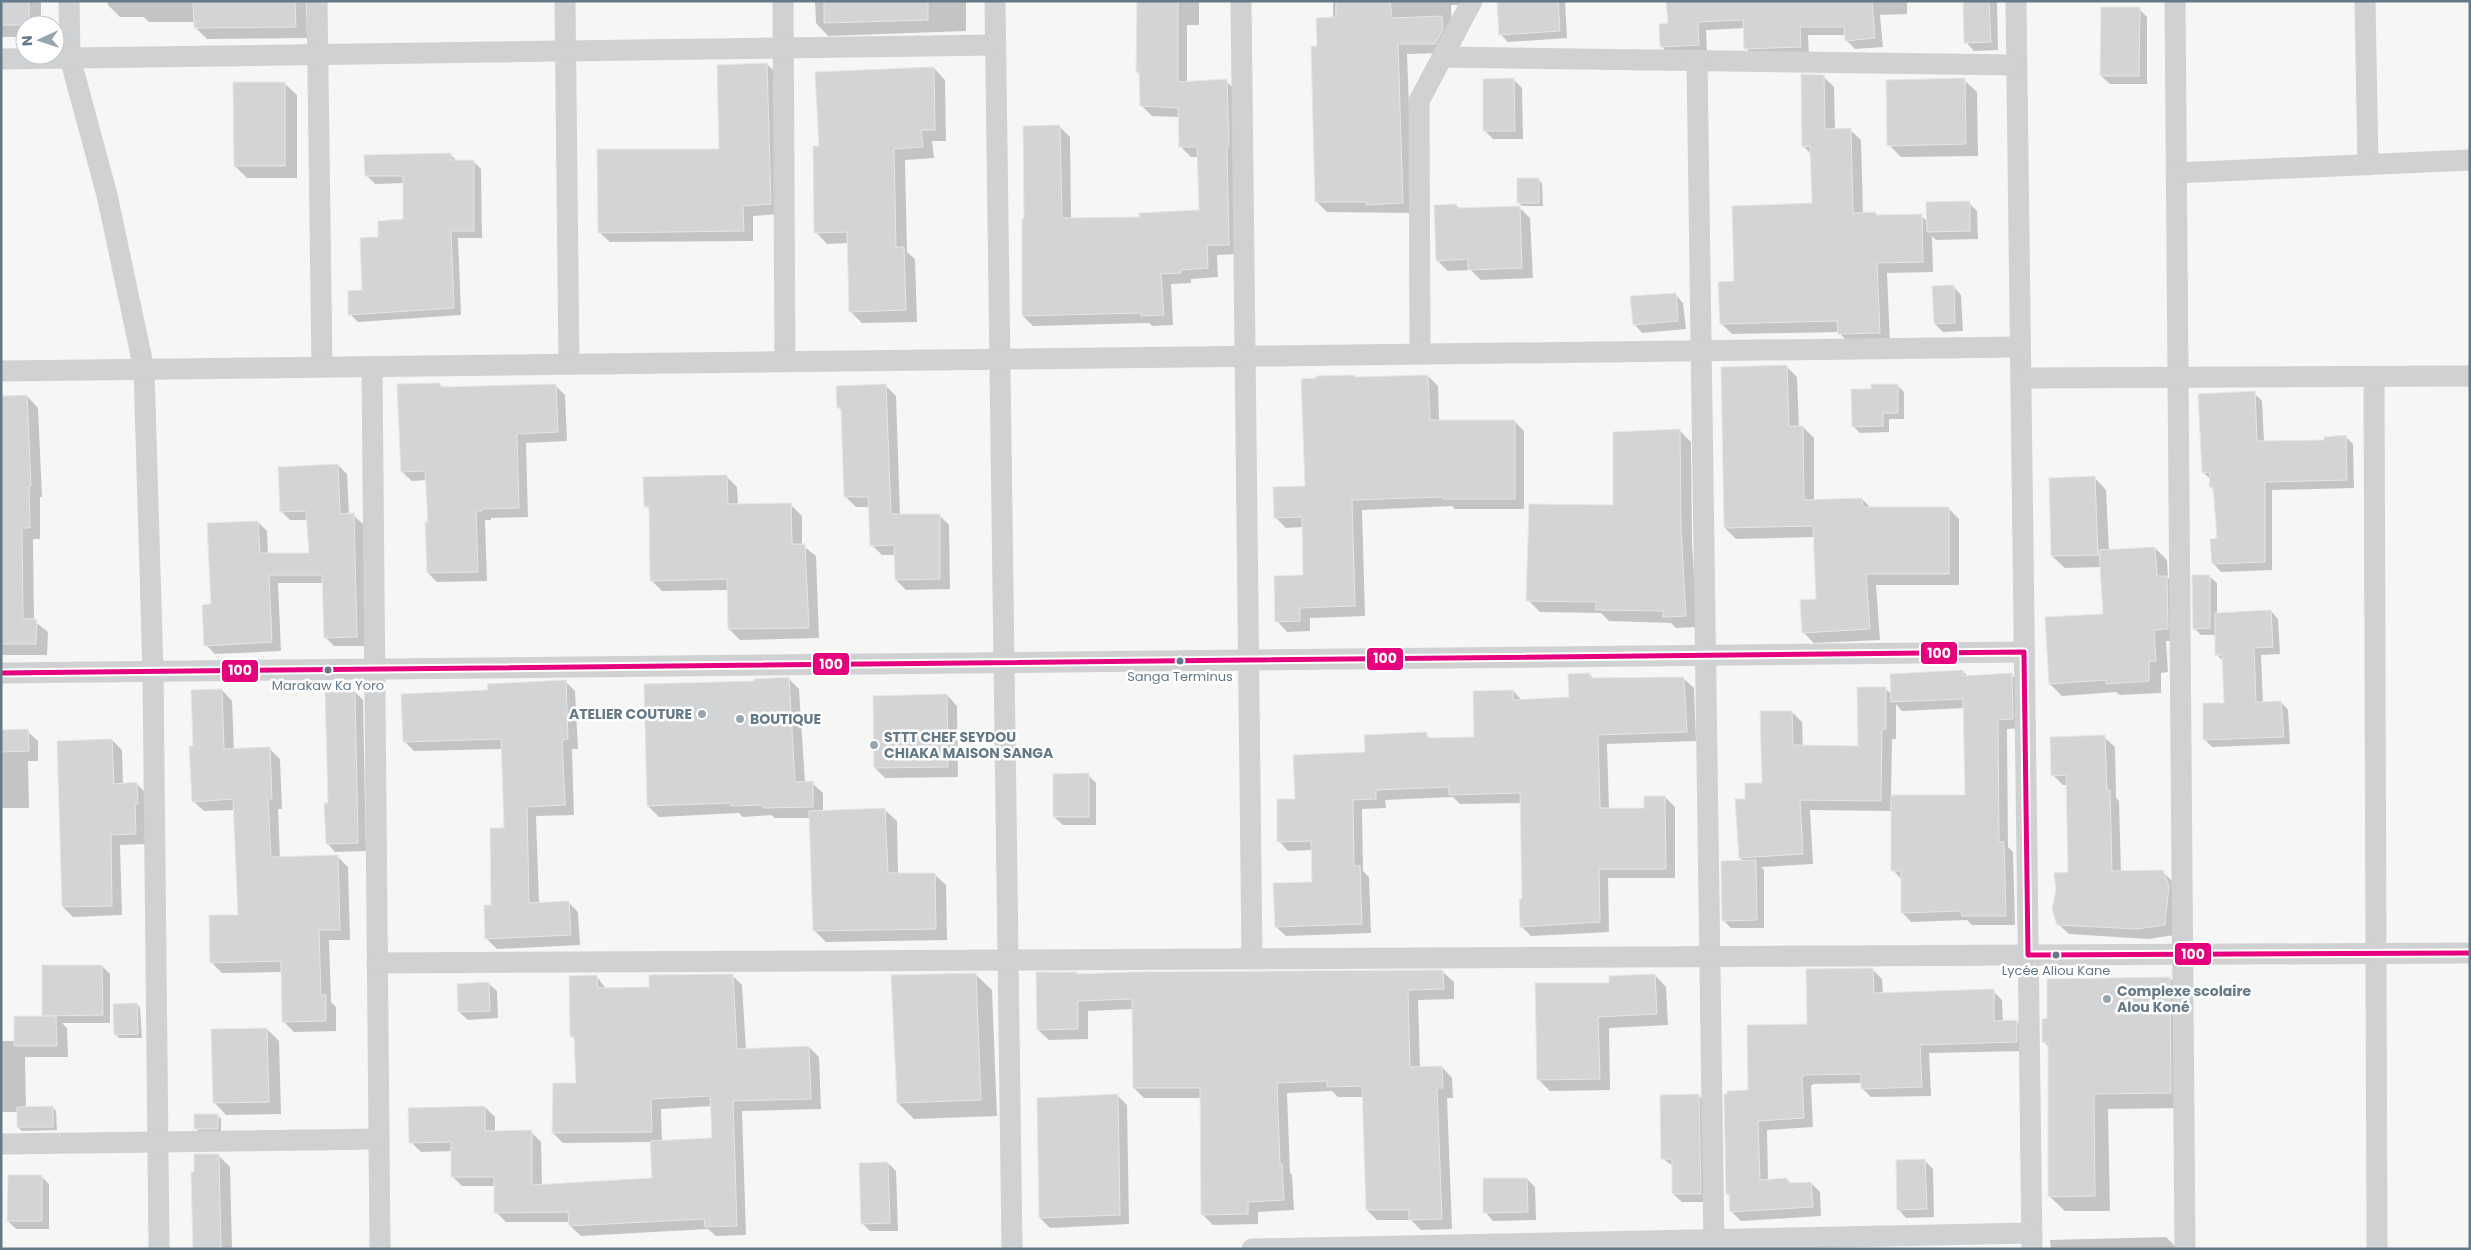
<svg xmlns="http://www.w3.org/2000/svg" width="2471" height="1250" viewBox="0 0 2471 1250" font-family="Poppins,sans-serif">
<style>
.shadow{fill:#0003;fill-rule:evenodd}
.building{fill:#d3d4d5;stroke:#e6e6e4}
.lines{fill:none;stroke-linecap:round;stroke-linejoin:round}
.minor{stroke:#d0d1d2;stroke-width:21}
.bus-1-casing{stroke:#fff;stroke-width:9}
.bus-1{stroke:#e5007d;stroke-width:5}
.bus-dot{fill:#637988;stroke:#fff;stroke-width:2}
.poi-dot{fill:#96a5ae;stroke:#fff;stroke-width:2}
.labels{text-anchor:middle;stroke-width:5;stroke-linejoin:round;paint-order:stroke}
.bus-label{font-size:13px;fill:#637988;stroke:#fff}
.poi-label{font-size:14px;font-weight:bold;fill:#637988;stroke:#fff;text-anchor:start}
.line-badge{stroke:#fff;stroke-width:2}
.badge-label{font-size:14px;text-anchor:middle;font-weight:bold;fill:#fff}
</style>
<rect width="100%" height="100%" fill="#f6f6f5"/>
<g class="shadow">
<polygon points="1,1 41,1 41,25 25,25 25,37 1,37"/>
<polygon points="108,1 306,1 307,38 207,39 195,27 195,22 149,22 144,17 120,17 108,5"/>
<polygon points="815,1 966,1 966,31 828,36 816,23"/>
<polygon points="1137,1 1199,1 1199,25 1187,25 1187,83 1226,81 1236,91 1238,254 1217,255 1218,277 1191,279 1191,283 1171,284 1173,325 1152,326 1149,323 1033,326 1023,316 1026,220 1060,127 1070,137 1071,219 1141,218 1201,211 1199,157 1191,157 1181,147 1180,117 1152,116 1142,106 1140,75 1137,72"/>
<polygon points="1333,1 1475,1 1471,5 1451,5 1452,40 1445,53 1407,54 1413,213 1327,212 1317,202 1318,47 1333,18"/>
<polygon points="1498,1 1565,1 1567,38 1508,42 1500,34"/>
<polygon points="1667,1 1907,1 1907,14 1880,15 1883,47 1855,49 1846,40 1846,35 1808,35 1809,55 1754,57 1746,48 1745,28 1706,30 1707,53 1670,55 1661,46 1669,24"/>
<polygon points="1964,1 1997,1 1998,50 1974,51 1966,42"/>
<polygon points="2139,9 2147,17 2147,84 2110,84 2101,76"/>
<polygon points="767,64 777,74 781,214 753,216 753,241 610,242 599,232 721,151"/>
<polygon points="934,68 945,80 946,141 932,141 934,158 905,160 907,252 915,259 917,322 862,323 850,311 849,243 827,244 816,232"/>
<polygon points="1823,76 1834,87 1835,130 1850,130 1861,140 1863,214 1875,213 1879,217 1921,216 1928,222 1969,203 1977,211 1978,239 1936,240 1932,236 1933,272 1887,273 1890,343 1850,345 1839,332 1732,334 1721,323 1735,283 1813,204 1812,155 1803,146"/>
<polygon points="1514,80 1522,88 1523,139 1493,139 1485,131"/>
<polygon points="1964,80 1977,92 1978,156 1901,157 1889,145"/>
<polygon points="284,83 297,95 297,178 247,178 235,166"/>
<polygon points="450,154 457,161 473,161 481,169 482,238 458,238 461,315 358,322 350,314 363,292 380,239 404,221 404,183 375,184 367,176"/>
<polygon points="1538,180 1542,183 1543,206 1522,206 1518,202"/>
<polygon points="1456,205 1460,209 1519,207 1530,218 1533,278 1481,280 1471,270 1448,271 1437,260"/>
<polygon points="1953,286 1961,295 1963,331 1943,332 1935,324"/>
<polygon points="1675,294 1683,303 1686,329 1642,333 1634,324"/>
<polygon points="1786,366 1797,377 1799,427 1803,427 1814,438 1814,501 1862,499 1872,509 1948,508 1959,519 1959,585 1876,585 1880,640 1814,643 1803,632 1817,600 1815,537 1736,539 1725,528"/>
<polygon points="1355,376 1357,379 1428,376 1438,386 1439,421 1514,421 1524,431 1524,509 1455,509 1452,506 1362,510 1365,616 1310,618 1310,631 1287,632 1277,621 1305,576 1303,527 1286,528 1276,518 1306,487"/>
<polygon points="440,384 444,388 556,386 565,395 567,441 526,443 528,517 491,518 491,520 485,520 487,581 437,582 428,573 427,480 412,481 402,472"/>
<polygon points="1897,385 1904,392 1904,419 1889,419 1889,432 1860,433 1853,426 1872,390"/>
<polygon points="886,386 896,396 900,515 939,515 949,525 950,589 906,590 896,580 896,555 882,555 872,545 870,507 856,507 846,497 843,412 838,407"/>
<polygon points="2254,393 2262,401 2264,442 2325,442 2345,436 2353,444 2354,488 2272,490 2272,570 2221,572 2213,563 2218,539 2214,491 2211,487 2211,480 2203,472"/>
<polygon points="27,396 38,408 42,497 40,497 40,539 33,539 34,621 48,632 47,655 1,655 1,397"/>
<polygon points="1679,430 1691,442 1692,542 1697,627 1676,628 1671,623 1609,621 1601,613 1540,612 1528,600 1614,507"/>
<polygon points="338,465 347,474 349,515 353,515 363,524 366,646 334,646 325,637 324,583 278,583 281,651 215,654 206,645 212,606 258,522 267,531 268,554 310,554 308,520 290,520 281,511"/>
<polygon points="726,476 737,487 738,505 791,505 802,516 802,545 816,556 819,638 740,640 729,629 728,590 662,591 651,580 650,510 646,506"/>
<polygon points="2094,477 2106,490 2109,551 2155,548 2167,560 2168,578 2179,589 2179,641 2166,641 2168,672 2161,673 2161,693 2120,695 2116,692 2062,696 2050,684 2104,615 2101,567 2065,568 2052,556"/>
<polygon points="2209,576 2217,583 2217,614 2271,611 2278,619 2280,654 2261,655 2263,703 2281,702 2288,710 2290,744 2212,747 2204,739 2225,704 2224,662 2217,655 2216,635 2201,635 2194,628"/>
<path d="M1963 671 1968 677 2012 675 2021 684 2022 728 2007 729 2008 847 2013 852 2015 925H1972L1967 920 1911 922 1902 912V880L1893 870 1892 811 1810 810 1813 864 1761 867 1764 870V928H1731L1723 920 1744 862 1740 858 1746 800 1763 784 1792 712 1802 722 1803 747H1859L1885 688 1892 695ZM1896 704 1902 711 1964 708 1966 796H1891L1892 739H1896Z"/>
<polygon points="1589,674 1594,679 1684,679 1694,688 1696,741 1607,744 1609,809 1645,809 1665,797 1675,807 1675,878 1608,878 1609,932 1531,936 1521,926 1524,900 1521,803 1460,804 1453,797 1385,800 1386,808 1362,809 1363,871 1369,877 1371,933 1286,936 1276,927 1313,883 1312,850 1288,851 1279,841 1296,800 1367,753 1426,734 1432,740 1475,738 1513,691 1522,700 1571,698"/>
<polygon points="789,679 799,689 805,783 812,783 823,793 823,812 885,810 897,821 898,874 934,874 946,885 947,940 826,942 814,930 811,818 775,818 771,815 743,817 739,813 659,817 648,806 756,683"/>
<polygon points="565,681 575,691 578,749 572,749 574,815 536,816 539,903 568,902 578,912 580,945 497,949 487,939 506,829 503,749 414,751 404,741 489,691"/>
<polygon points="222,690 232,701 234,750 270,749 280,759 282,809 278,809 280,858 337,856 348,867 350,940 329,940 331,1002 336,1007 336,1031 294,1032 283,1021 282,972 222,973 211,962 239,916 234,810 204,811 193,801 195,747"/>
<polygon points="355,692 363,700 366,851 335,852 327,843 329,804"/>
<polygon points="947,695 957,706 958,777 885,778 875,768"/>
<polygon points="1,731 27,731 38,741 38,761 28,761 29,808 1,808"/>
<polygon points="2104,737 2115,747 2116,798 2119,801 2121,873 2163,872 2173,882 2175,935 2148,939 2069,934 2058,924 2070,874 2067,785 2063,785 2053,775"/>
<polygon points="112,740 122,750 123,784 137,784 147,794 146,844 120,845 122,915 73,917 63,907"/>
<polygon points="1088,775 1096,783 1096,825 1063,825 1054,817"/>
<polygon points="102,966 110,974 110,1023 62,1023 67,1028 68,1057 25,1057 26,1108 53,1107 56,1111 57,1130 22,1131 18,1127 18,1112 1,1112 1,1041 15,1041 45,1017 43,1015"/>
<polygon points="1873,970 1882,979 1883,994 1993,991 2002,1000 2003,1022 2016,1021 2025,1030 2026,1051 1929,1053 1931,1096 1871,1097 1862,1088 1862,1083 1814,1084 1811,1086 1813,1127 1767,1130 1768,1180 1787,1179 1792,1184 1811,1183 1820,1192 1821,1216 1741,1221 1732,1212 1731,1197 1727,1193 1749,1091 1809,1025"/>
<polygon points="1443,972 1454,982 1454,999 1418,1000 1420,1068 1442,1067 1452,1078 1453,1098 1447,1098 1452,1229 1421,1230 1411,1220 1377,1220 1367,1210 1364,1097 1338,1097 1332,1091 1287,1093 1290,1173 1292,1175 1294,1210 1258,1212 1258,1224 1213,1225 1202,1214 1201,1098 1144,1098 1134,1088 1133,1009 1088,1011 1088,1039 1049,1040 1038,1030 1079,976"/>
<polygon points="975,974 992,990 997,1116 914,1119 898,1103"/>
<path d="M732 975 742 985 746 1050 809 1047 819 1057 821 1109 742 1111 746 1235 716 1236 708 1229 581 1236 570 1226V1222H506L496 1212 495 1186H462L452 1176V1151L421 1152 411 1142 485 1107 495 1117V1132H531L541 1142 542 1185 653 1180 651 1142 563 1143 553 1133 577 1084 576 1040 571 1036 597 977 607 990 651 989ZM712 1106 713 1139 662 1142 661 1109Z"/>
<polygon points="1655,975 1666,987 1668,1025 1609,1028 1610,1090 1550,1091 1538,1079 1611,984"/>
<polygon points="2170,978 2185,993 2186,1108 2108,1109 2110,1211 2065,1211 2049,1196 2049,1047 2043,1041"/>
<polygon points="488,983 497,991 498,1018 468,1020 459,1012"/>
<polygon points="137,1004 140,1008 142,1038 119,1038 115,1034"/>
<polygon points="267,1029 279,1041 281,1114 226,1115 214,1102"/>
<polygon points="1117,1095 1127,1105 1129,1224 1050,1228 1040,1218"/>
<polygon points="1699,1096 1707,1104 1708,1202 1682,1202 1673,1194 1673,1166 1662,1158"/>
<polygon points="217,1115 221,1119 221,1132 199,1132 196,1128"/>
<polygon points="218,1155 230,1167 232,1249 194,1249"/>
<polygon points="1925,1161 1933,1169 1934,1217 1906,1218 1898,1209"/>
<polygon points="888,1163 896,1171 898,1231 870,1231 862,1223"/>
<polygon points="41,1176 49,1184 49,1229 16,1229 8,1221"/>
<polygon points="1527,1179 1535,1187 1536,1220 1493,1221 1485,1212"/>
<polygon points="2166,1237 2178,1249 2051,1249 2050,1240"/>
</g>
<g class="building">
<rect x="1" y="1" width="28" height="24"/>
<polygon points="193,1 295,1 296,27 194,28"/>
<polygon points="824,1 928,1 928,20 824,23"/>
<polygon points="1137,1 1178,1 1178,82 1227,79 1229,146 1227,146 1229,245 1207,245 1208,268 1181,270 1181,273 1161,274 1164,315 1141,316 1140,313 1022,316 1022,219 1024,219 1023,126 1060,125 1062,218 1139,217 1139,213 1199,210 1197,147 1179,147 1178,108 1140,106 1139,72 1136,72"/>
<polygon points="1336,1 1390,1 1392,18 1442,16 1443,30 1435,44 1398,44 1403,203 1366,205 1366,202 1315,202 1311,46 1317,46 1316,18 1336,17"/>
<polygon points="1497,1 1558,1 1560,31 1499,35"/>
<polygon points="1666,1 1872,1 1875,38 1845,41 1844,27 1800,27 1801,47 1744,49 1743,20 1698,22 1699,45 1660,47 1659,24 1668,23"/>
<polygon points="1963,1 1989,1 1991,42 1964,43"/>
<polygon points="2101,7 2140,7 2139,76 2100,76"/>
<polygon points="767,63 771,204 743,206 744,231 598,233 597,149 719,149 717,65"/>
<polygon points="934,67 935,130 921,130 923,147 894,149 896,247 904,247 906,310 849,312 847,232 814,233 813,146 819,146 815,72"/>
<polygon points="1801,74 1824,75 1825,129 1851,128 1853,213 1876,212 1876,215 1922,214 1923,262 1877,263 1880,333 1838,334 1837,321 1720,324 1718,282 1734,281 1732,206 1812,203 1810,146 1802,147"/>
<polygon points="1514,78 1515,131 1483,131 1483,79"/>
<polygon points="1965,78 1966,144 1887,146 1886,80"/>
<polygon points="233,82 285,82 285,166 234,166"/>
<polygon points="451,153 451,160 474,160 474,231 451,231 454,308 348,315 348,291 362,290 360,238 378,237 378,221 403,219 403,176 365,176 364,155"/>
<rect x="1517" y="178" width="22" height="25"/>
<polygon points="1970,201 1970,231 1927,232 1926,202"/>
<polygon points="1456,204 1456,208 1520,206 1522,268 1468,270 1468,259 1436,261 1434,205"/>
<polygon points="1954,285 1955,323 1934,324 1932,286"/>
<polygon points="1676,293 1678,321 1633,325 1630,296"/>
<polygon points="1787,365 1789,426 1803,426 1804,500 1862,498 1863,507 1949,507 1949,574 1866,574 1870,629 1802,633 1800,600 1816,599 1813,526 1724,528 1721,367"/>
<polygon points="1355,375 1355,377 1428,375 1430,420 1515,420 1515,499 1443,499 1443,497 1352,500 1355,606 1300,608 1300,621 1275,622 1274,576 1303,575 1302,517 1274,518 1273,487 1305,486 1301,379 1316,378 1316,376"/>
<polygon points="440,383 441,387 556,384 558,432 517,434 519,508 482,509 482,511 476,511 478,572 427,573 425,522 428,522 425,471 401,472 397,384"/>
<polygon points="886,384 891,514 940,514 940,579 895,580 894,545 870,546 868,497 844,497 841,407 837,408 836,386"/>
<polygon points="1871,384 1898,384 1898,413 1883,413 1883,426 1852,427 1851,389 1871,389"/>
<polygon points="2255,391 2257,441 2324,440 2324,437 2346,435 2347,480 2265,482 2265,562 2212,564 2210,539 2217,538 2213,487 2209,487 2210,472 2202,473 2198,394"/>
<polygon points="27,395 31,486 29,486 30,528 22,528 23,619 37,619 36,644 1,644 1,396"/>
<polygon points="1680,429 1681,529 1686,616 1663,617 1663,611 1596,610 1596,602 1526,601 1529,504 1613,505 1613,432"/>
<polygon points="338,464 340,514 354,513 357,637 324,638 322,575 269,575 272,642 204,646 202,605 211,604 207,523 258,521 260,553 309,553 306,511 280,512 278,467"/>
<polygon points="727,475 728,504 791,503 792,544 805,544 809,628 728,629 727,579 650,581 649,506 644,507 643,477"/>
<polygon points="2095,476 2098,555 2051,556 2049,478"/>
<polygon points="2155,547 2157,576 2167,576 2168,629 2154,630 2156,661 2149,661 2149,681 2106,684 2106,680 2049,684 2045,617 2103,614 2099,550"/>
<polygon points="2192,575 2210,575 2210,628 2193,629"/>
<polygon points="2271,610 2273,647 2254,648 2256,702 2281,701 2284,737 2203,740 2203,703 2224,703 2222,655 2215,655 2215,613"/>
<polygon points="1963,670 1963,676 2012,673 2013,719 1998,720 1999,842 2004,842 2006,916 1962,916 1961,911 1901,913 1901,871 1891,871 1891,795 1965,795 1963,699 1891,702 1890,674"/>
<polygon points="1590,673 1590,678 1684,677 1687,732 1598,735 1600,808 1644,808 1644,796 1665,796 1666,869 1599,869 1600,922 1520,927 1519,899 1522,899 1520,793 1449,795 1449,787 1376,790 1376,799 1353,800 1354,866 1360,866 1362,924 1275,927 1273,883 1312,882 1311,841 1277,842 1277,799 1295,799 1293,755 1365,752 1364,735 1427,732 1427,738 1474,737 1473,691 1513,690 1513,700 1569,697 1568,674"/>
<polygon points="789,677 795,782 813,781 813,807 763,808 763,805 731,806 731,803 647,806 644,684 754,681 754,679"/>
<polygon points="566,680 568,739 562,740 565,805 527,807 529,903 569,901 571,935 485,939 484,905 491,905 490,828 504,828 501,739 403,742 401,694 488,690 487,684"/>
<polygon points="1857,687 1886,687 1886,729 1882,729 1881,801 1800,800 1803,854 1739,858 1735,799 1745,799 1745,783 1762,783 1760,711 1792,711 1793,745 1858,746"/>
<polygon points="222,689 224,749 270,747 272,799 268,799 271,857 338,855 340,930 319,930 321,995 326,995 326,1021 282,1022 281,961 210,963 209,915 238,915 233,799 192,802 189,746 193,746 191,690"/>
<polygon points="355,691 358,843 326,844 324,803 328,803 325,692"/>
<polygon points="947,694 948,767 874,768 873,696"/>
<polygon points="28,729 29,751 1,752 1,730"/>
<polygon points="2105,735 2107,790 2110,790 2112,871 2163,870 2169,886 2165,925 2137,929 2057,925 2052,909 2056,890 2054,873 2068,872 2066,775 2051,776 2050,737"/>
<polygon points="112,739 114,784 137,782 138,804 135,804 136,834 111,835 112,906 62,907 57,741"/>
<polygon points="1089,773 1089,817 1053,817 1053,774"/>
<polygon points="885,808 888,873 935,873 936,929 813,931 809,811"/>
<polygon points="1756,860 1757,920 1722,921 1721,861"/>
<polygon points="42,965 102,965 103,1015 42,1016"/>
<polygon points="1873,968 1874,993 1994,989 1994,1021 2017,1020 2017,1042 1920,1045 1922,1087 1861,1089 1861,1074 1805,1075 1802,1077 1804,1118 1758,1121 1760,1180 1787,1178 1788,1183 1811,1182 1813,1207 1730,1212 1729,1194 1726,1194 1724,1094 1727,1094 1727,1091 1748,1090 1747,1025 1807,1024 1806,969"/>
<polygon points="1443,970 1444,989 1408,990 1410,1067 1442,1066 1443,1088 1437,1088 1442,1219 1409,1220 1409,1210 1366,1210 1362,1086 1327,1087 1327,1081 1277,1083 1280,1164 1282,1164 1284,1200 1248,1202 1248,1214 1201,1215 1200,1088 1133,1088 1132,999 1078,1001 1078,1029 1037,1030 1036,972 1077,972 1077,974 1131,972"/>
<polygon points="976,973 981,1100 897,1103 891,975"/>
<polygon points="733,974 737,1049 809,1046 811,1099 733,1101 737,1226 705,1227 704,1219 569,1226 568,1212 494,1213 494,1177 451,1177 451,1142 409,1143 408,1108 485,1106 485,1131 532,1130 532,1185 652,1178 650,1141 712,1138 710,1096 651,1099 652,1132 552,1133 553,1083 576,1083 574,1036 570,1036 569,976 597,975 598,988 649,987 649,975"/>
<polygon points="1655,974 1657,1014 1598,1017 1600,1079 1537,1080 1535,983 1609,983 1609,976"/>
<polygon points="2170,977 2171,1093 2094,1094 2095,1196 2048,1197 2048,1042 2042,1042 2042,1019 2047,1018 2047,979"/>
<polygon points="489,982 490,1011 458,1012 457,984"/>
<polygon points="137,1003 138,1034 114,1035 113,1004"/>
<polygon points="14,1016 56,1016 57,1046 14,1046"/>
<polygon points="267,1028 269,1102 213,1103 211,1029"/>
<polygon points="1118,1094 1120,1215 1039,1218 1037,1098"/>
<polygon points="1699,1094 1701,1194 1672,1194 1672,1159 1661,1159 1660,1095"/>
<polygon points="53,1106 53,1127 17,1127 17,1107"/>
<rect x="194" y="1114" width="24" height="15"/>
<polygon points="194,1154 219,1154 221,1249 193,1249 191,1172 194,1172"/>
<polygon points="1925,1159 1927,1209 1897,1210 1896,1160"/>
<polygon points="888,1162 890,1223 861,1224 859,1163"/>
<polygon points="8,1175 42,1175 42,1221 7,1221"/>
<polygon points="1483,1178 1527,1178 1528,1212 1483,1213"/>
</g>
<g class="lines">
<g class="minor">
<polyline points="69,1 70,58 107,195 144,369 153,672 159,1249"/>
<polyline points="317,1 322,367"/>
<polyline points="565,1 569,364"/>
<polyline points="783,1 785,361"/>
<polyline points="995,1 1012,1249"/>
<polyline points="1241,1 1252,958"/>
<polyline points="2016,1 2032,1249"/>
<polyline points="2175,1 2185,1249"/>
<polyline points="2365,1 2368,165"/>
<polyline points="1443,57 2016,65"/>
<polyline points="1,59 996,45"/>
<polyline points="1697,60 1714,1249"/>
<polyline points="2176,173 2470,160"/>
<polyline points="1420,354 1419,101 1472,1"/>
<polyline points="372,367 380,1249"/>
<polyline points="1,371 2020,347"/>
<polyline points="2374,377 2377,1249"/>
<polyline points="2021,378 2470,376"/>
<polyline points="1,673 2024,652"/>
<polyline points="377,963 2470,953"/>
<polyline points="1,1144 379,1139"/>
<polyline points="1252,1249 2032,1233"/>
</g>
<g class="bus-1-casing">
<polyline id="bus-1" points="1,673 2024,652 2028,955 2470,953"/>
</g>
<use href="#bus-1" class="bus-1"/>
</g>
<g class="bus-dot">
<circle cx="1180" cy="661" r="4.5"/>
<circle cx="328" cy="670" r="4.5"/>
<circle cx="2056" cy="955" r="4.5"/>
</g>
<g class="poi-dot">
<circle cx="702" cy="714" r="5"/>
<circle cx="740" cy="719" r="5"/>
<circle cx="874" cy="745" r="5"/>
<circle cx="2107" cy="999" r="5"/>
</g>
<g class="labels">
<g class="bus-label">
<text x="1180" y="681">Sanga Terminus</text>
<text x="328" y="690">Marakaw Ka Yoro</text>
<text x="2056" y="975">Lycée Aliou Kane</text>
</g>
<g class="poi-label">
<text x="692" y="719" text-anchor="end">ATELIER COUTURE</text>
<text x="750" y="724">BOUTIQUE</text>
<text x="884" y="742">STTT CHEF SEYDOU<tspan x="884" dy="16">CHIAKA MAISON SANGA</tspan></text>
<text x="2117" y="996">Complexe scolaire<tspan x="2117" dy="16">Alou Koné</tspan></text>
</g>
</g>
<g class="line-badge">
<rect x="1920" y="641" width="38" height="24" rx="5" fill="#e5007d"/>
<rect x="1366" y="647" width="38" height="24" rx="5" fill="#e5007d"/>
<rect x="812" y="652" width="38" height="24" rx="5" fill="#e5007d"/>
<rect x="221" y="659" width="38" height="24" rx="5" fill="#e5007d"/>
<rect x="2174" y="942" width="38" height="24" rx="5" fill="#e5007d"/>
</g>
<g class="badge-label">
<text x="1939" y="658">100</text>
<text x="1385" y="663">100</text>
<text x="831" y="669">100</text>
<text x="240" y="675">100</text>
<text x="2193" y="959">100</text>
</g>
<rect width="2471" height="1250" fill="none" stroke="#637988" stroke-width="5"/>
<g transform="translate(40 40) rotate(267)"><circle r="24" fill="#ffffff" stroke="#c1c9cf"/>
<path d="M0-4L9 19L0 12L-9 19Z" fill="#96a5ae"/>
<text y="-8" font-size="14" font-weight="bold" text-anchor="middle" fill="#637988">N</text>
</g>
</svg>
